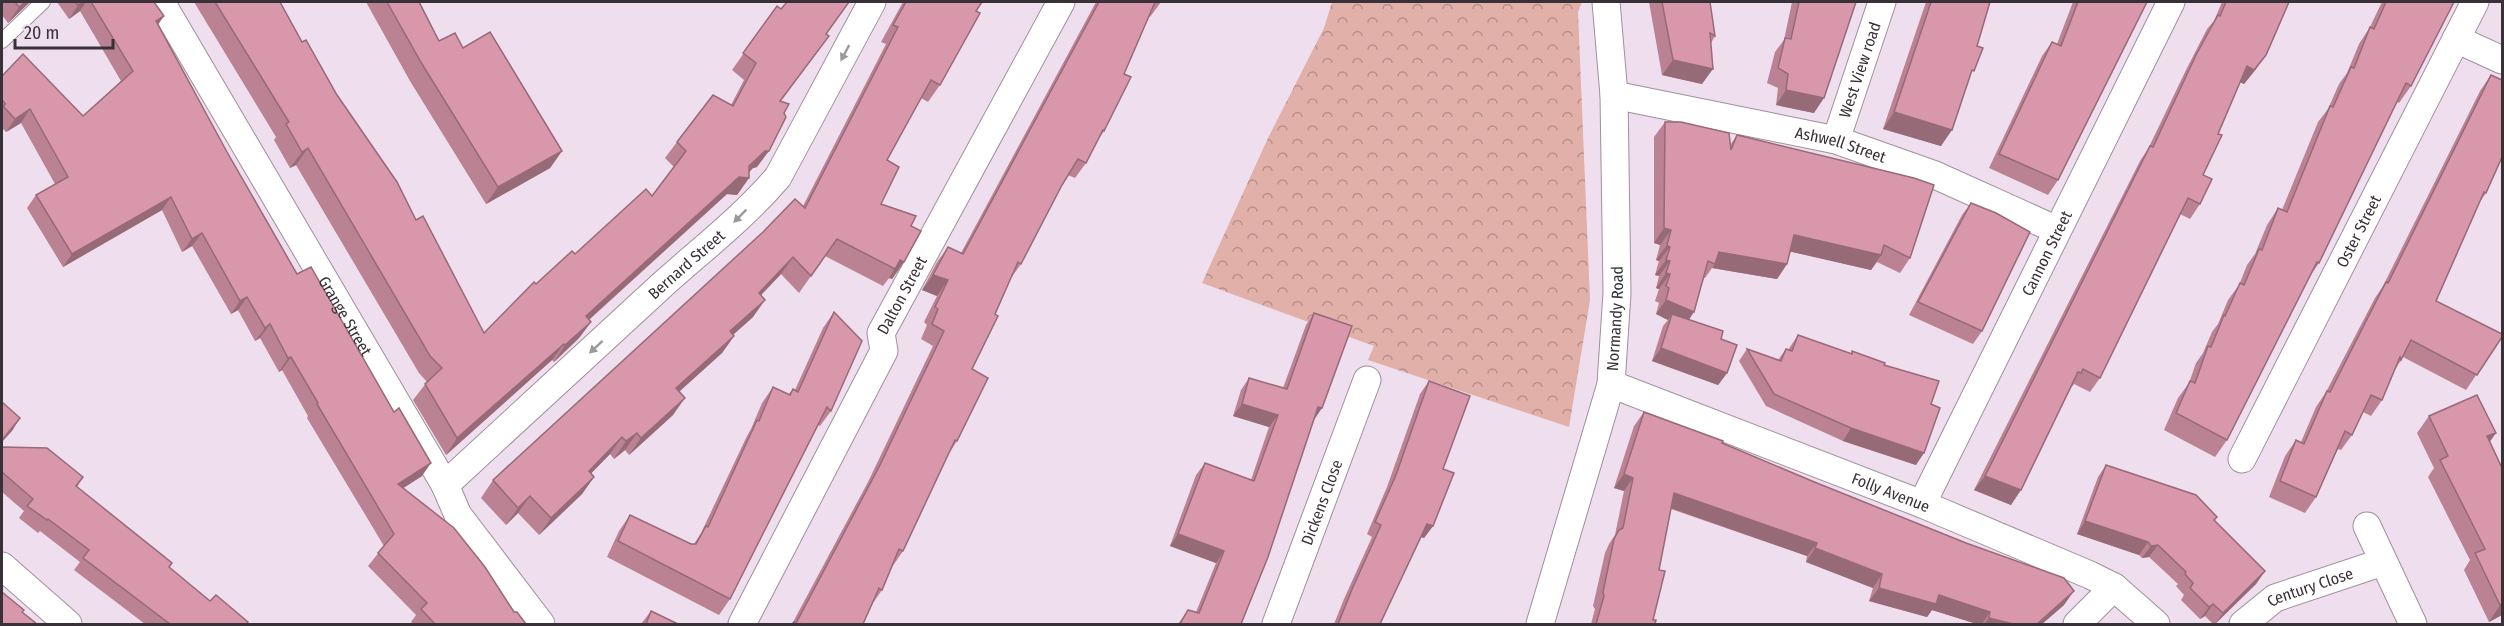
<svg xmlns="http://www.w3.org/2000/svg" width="2504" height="626" viewBox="0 0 2504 626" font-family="'Fira Sans Condensed',sans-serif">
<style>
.park{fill:url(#park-crowns)}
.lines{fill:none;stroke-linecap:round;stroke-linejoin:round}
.service-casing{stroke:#9f909d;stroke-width:16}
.minor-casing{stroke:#9f909d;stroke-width:29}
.service{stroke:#fff;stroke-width:14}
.minor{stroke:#fff;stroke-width:27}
.wall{fill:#ba8293}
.shaded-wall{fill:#976a78}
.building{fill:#d897ab;stroke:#976a78;stroke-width:1.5}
.oneway{fill:#9c989b}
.labels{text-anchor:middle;stroke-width:6;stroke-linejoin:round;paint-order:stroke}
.street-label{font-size:16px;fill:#383137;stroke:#efdeed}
</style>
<defs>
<pattern id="park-crowns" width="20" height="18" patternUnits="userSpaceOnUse" patternTransform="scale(1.5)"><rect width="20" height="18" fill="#e0b0a9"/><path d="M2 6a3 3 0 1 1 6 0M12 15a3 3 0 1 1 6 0" fill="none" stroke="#b7908a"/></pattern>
</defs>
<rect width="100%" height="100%" fill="#efdeed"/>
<polygon class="park" points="1332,2 1582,2 1578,12 1590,300 1569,427 1368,360 1374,346 1202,283 1268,138 1324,28"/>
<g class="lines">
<g class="service-casing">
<polyline id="service" points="2,41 43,2"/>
</g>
<g class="minor-casing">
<g id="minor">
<path id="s1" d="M161 2 445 485 458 515 541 624"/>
<polyline points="2456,39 2502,60"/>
<path id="s2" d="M1614 95 1836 140 1935 175 2057 230"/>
<path id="s3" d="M1836 140 1882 2"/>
<path id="s4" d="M1611 384 1922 504 2090 575 2114 587 2156 624"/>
<path id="s5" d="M2242 459 2475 2"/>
<path id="s6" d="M445 485C517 419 589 352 661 286 701 250 743 218 778 177L872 2"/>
<path id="s7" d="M1922 504 2171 2"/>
<polyline points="2367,526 2413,624"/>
<polyline points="2,566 68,624"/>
<path id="s8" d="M742 624 884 351 881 333 1061 2"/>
<path id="s9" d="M1276 624 1367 380"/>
<path id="s10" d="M1540 624 1611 384 1617 293 1614 95 1606 2"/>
<polyline points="2077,624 2114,587"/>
<path id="s11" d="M2243 624 2275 598 2383 562"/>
</g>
</g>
<use href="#service" class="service"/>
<use href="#minor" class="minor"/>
</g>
<g class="wall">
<polygon points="2,2 30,2 8,23 2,15"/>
<polygon points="57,2 154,2 158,24 227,152 297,274 422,476 403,488 526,624 413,624 411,622 416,615 368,566 384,546 307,418 308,416 282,370 279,372 260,338 255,341 238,310 231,314 192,246 182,252 162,210 63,267 27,208 36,195 55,184 21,123 6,132 2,128 2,76 83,116 121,81 80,11 69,19"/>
<polygon points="194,2 280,2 302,42 337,95 416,220 484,333 536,284 652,196 674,167 665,158 677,142 731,105 744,80 732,70 777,6 829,36 781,101 757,167 753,168 749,172 749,178 737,195 727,194 589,320 591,322 579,338 554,362 552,360 446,455 413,400 427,382 419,373 296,165 290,168 274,140 276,137"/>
<polygon points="366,2 422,2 420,2 439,41 463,48 562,151 550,168 486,204 410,81"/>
<polygon points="903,2 982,2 976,11 940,85 928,102 921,98 887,160 881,204 911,226 904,262 892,279 889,278 883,286 825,256 799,293 781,274 761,295 753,317 733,335 734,336 722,353 679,392 673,415 629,455 625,450 614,459 610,454 591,473 594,477 582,494 539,535 518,513 506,525 481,498 493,480 803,206 886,44 881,42"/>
<polygon points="1096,2 1161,2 1150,17 1149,16 1124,74 1104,131 1095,144 1086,163 1075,178 1068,175 1062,185 1021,264 1011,278 972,369 957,441 948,455 903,551 892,567 882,590 873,603 863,624 792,624 868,482 933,346 921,339 927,325 924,322 937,296 922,290 937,262 948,247 961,253"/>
<polygon points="1649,2 1710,2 1715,36 1711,43 1702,84 1662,75"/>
<polygon points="1792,2 1856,2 1814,113 1776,105 1778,88 1767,83 1775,52 1784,40"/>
<polygon points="1926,2 1990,2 1977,46 1969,80 1941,146 1883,129"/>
<polygon points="2073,2 2147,2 2058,180 2048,195 1989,168 2042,56 2052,42 2057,44"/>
<polygon points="2222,2 2289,2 2256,69 2244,84 2240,82 2218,134 2203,175 2200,204 2190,219 2180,214 2100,378 2090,392 2074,384 2071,388 2011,505 1974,490 2140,161 2148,149 2186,70 2207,29 2214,21"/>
<polygon points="2382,2 2454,2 2411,86 2399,103 2397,102 2319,263 2308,279 2227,440 2215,457 2164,430 2178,398 2189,383 2196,363 2203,353 2212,332 2218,324 2228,300 2239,285 2247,265 2255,254 2267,225 2278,208 2282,210 2318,122 2328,109 2339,84 2347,73 2359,44 2370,27"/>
<polygon points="2491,75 2486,193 2479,203 2436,301 2502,337 2466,390 2403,357 2394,371 2382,400 2371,416 2363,412 2352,435 2341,450 2338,449 2316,497 2305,513 2269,497 2285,456 2296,440 2301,442 2316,407 2326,392 2375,298 2383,286 2480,91"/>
<polygon points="1665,122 1731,144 1737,135 1910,258 1900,273 1877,262 1871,270 1790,251 1787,264 1777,279 1712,268 1705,278 1704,278 1689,319 1721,339 1727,373 1718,385 1652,361 1663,326 1668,320 1656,314 1659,303 1655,301 1659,289 1656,288 1659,276 1655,275 1659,261 1656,260 1660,245 1654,243 1654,137"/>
<polygon points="1971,203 1982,331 1973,344 1909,315 1962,215"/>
<polygon points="834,312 831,411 820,426 818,425 730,599 719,615 607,557 619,531 630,515 691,544 694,544 701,533 747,436 751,429 762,403 773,387 788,395 793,389 795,390 823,328"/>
<polygon points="1314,313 1314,419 1241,624 1178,624 1188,610 1196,612 1216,563 1170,546 1196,475 1205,463 1251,480 1269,427 1233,416 1241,390 1249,378 1283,388 1306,325"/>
<polygon points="1798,335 1851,354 1852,351 1884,365 1931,404 1916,465 1843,441 1766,406 1739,361 1747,349 1778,360 1786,349 1788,350"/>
<polygon points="1429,381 1443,469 1433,526 1424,538 1421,537 1380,624 1334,624 1344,599 1372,537 1367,534 1387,487 1420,394"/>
<polygon points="1644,412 1722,443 2064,605 2042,624 1977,624 1932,610 1927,617 1869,601 1873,588 1806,562 1807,556 1671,509 1659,570 1653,620 1655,624 1591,624 1595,609 1593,606 1605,553 1609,544 1615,535 1624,491 1614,488 1634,426"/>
<polygon points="2429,416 2490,441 2502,468 2502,615 2489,622 2464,570 2470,560 2428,477 2434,468 2417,433"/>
<polygon points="2,447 83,477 77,487 172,563 169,567 210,601 246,624 145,624 74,570 80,562 40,531 38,533 19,518 24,511 2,492"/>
<polygon points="2106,465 2215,521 2265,571 2256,584 2215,624 2213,624 2205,616 2200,619 2181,600 2184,595 2176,586 2178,584 2149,557 2142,558 2139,555 2077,534 2098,477"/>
<polygon points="651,611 678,624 641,624"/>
</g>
<g class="shaded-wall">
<polygon points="25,2 30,2 8,23 19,7"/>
<polygon points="83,2 86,2 80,11 69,19 78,5"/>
<polygon points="164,16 155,29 156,21"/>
<polygon points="2266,55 2256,69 2244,84 2237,81 2247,66"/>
<polygon points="1673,60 1713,69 1702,84 1662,75"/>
<polygon points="1786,90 1824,98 1814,113 1776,105"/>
<polygon points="30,109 21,123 6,132 15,119"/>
<polygon points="1894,112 1952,130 1941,146 1883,129"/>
<polygon points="308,148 296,165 290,168 302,152"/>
<polygon points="562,151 550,168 486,204 498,187"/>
<polygon points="765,151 769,151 757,167 753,168 743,178 749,178 737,195 727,194 574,333 586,316 739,177"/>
<polygon points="171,197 162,210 63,267 72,254"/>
<polygon points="1664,228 1671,230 1660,245 1654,243"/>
<polygon points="202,233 192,246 182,252 192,239"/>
<polygon points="1794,235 1881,255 1871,270 1783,250"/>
<polygon points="1667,245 1670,247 1659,261 1656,260"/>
<polygon points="1719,252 1787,264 1777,279 1712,268 1715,264"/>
<polygon points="793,257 781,274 747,310 759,293"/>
<polygon points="900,260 904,262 892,279 889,278"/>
<polygon points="1666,260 1670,261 1659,276 1655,275"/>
<polygon points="1666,273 1670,274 1659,289 1656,288"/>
<polygon points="933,275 948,280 937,296 922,290"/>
<polygon points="247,297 238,310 231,314 240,301"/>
<polygon points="765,300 753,317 718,348 730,331"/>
<polygon points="1666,300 1694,312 1684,327 1672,314 1668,320 1656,314"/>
<polygon points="591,322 579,338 554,362 565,345"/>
<polygon points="270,324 260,338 255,341 265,328"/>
<polygon points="734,336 722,353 664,405 676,388"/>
<polygon points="564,344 552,360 446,455 457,438"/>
<polygon points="1661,348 1727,373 1718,385 1652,361"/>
<polygon points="291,357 282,370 279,372 288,358"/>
<polygon points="685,398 673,415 629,455 641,438"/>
<polygon points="1242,404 1278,415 1269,427 1233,416"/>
<polygon points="1318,407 1322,408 1314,420"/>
<polygon points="20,418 12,431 2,442 2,440"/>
<polygon points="1851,428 1924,453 1916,465 1843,441"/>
<polygon points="637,433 625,450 614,459 626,441"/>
<polygon points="2496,433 2484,450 2487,436"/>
<polygon points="622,437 610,454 577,488 589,471"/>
<polygon points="431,463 422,476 388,498 398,484"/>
<polygon points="1624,474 1633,478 1624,491 1614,488"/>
<polygon points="1985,476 2021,490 2011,505 1974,490"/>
<polygon points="594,477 582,494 539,535 551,518"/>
<polygon points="1674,493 1817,543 1807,556 1665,506"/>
<polygon points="530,496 518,513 506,525 518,508"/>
<polygon points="2085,521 2148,542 2139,555 2077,534"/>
<polygon points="1427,524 1433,526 1424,538 1419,536"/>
<polygon points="1178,534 1224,551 1216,563 1170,546"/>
<polygon points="2158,545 2149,557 2142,558 2151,546"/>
<polygon points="1815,548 1882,574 1873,588 1806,562"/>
<polygon points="2265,571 2256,584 2215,624 2223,613"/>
<polygon points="1879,588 1939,595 1990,612 1982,624 1977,624 1932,610 1927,617 1869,601"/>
<polygon points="2074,591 2064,605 2042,624 2037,624"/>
<polygon points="2213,604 2205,616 2200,619 2209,607"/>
<polygon points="2502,604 2502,615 2489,622 2500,605"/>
<polygon points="1989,618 2013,624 1984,624"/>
</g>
<g class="building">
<polygon points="15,2 25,2 19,7"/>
<polygon points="75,2 83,2 78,5"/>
<polygon points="91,2 154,2 164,16 156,21 227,152 297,274 311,267 394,412 399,408 431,463 398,484 454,528 485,567 514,612 517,612 526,624 435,624 421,609 427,603 378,553 394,534 317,404 318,403 291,357 288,358 270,324 265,328 247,297 240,301 202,233 192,239 171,197 72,254 36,195 68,177 30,109 15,119 3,106 5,104 2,100 2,76 23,54 83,116 133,71"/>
<polygon points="215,2 280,2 302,42 306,40 337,95 397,182 416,220 423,216 484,333 534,282 536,284 572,251 575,254 646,189 652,196 686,151 677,142 713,95 733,106 756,63 743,53 777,6 781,9 787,2 849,2 826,34 829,36 780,101 789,104 784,113 786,117 769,151 765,151 749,166 749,178 739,177 586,316 591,322 565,345 564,344 457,438 425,384 442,368 430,356 308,148 302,152 286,124 289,122"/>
<polygon points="387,2 419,2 439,41 455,33 463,48 490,32 562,151 498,187 422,64"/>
<polygon points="906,2 982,2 976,11 980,13 940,85 931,80 887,160 899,167 881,204 916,216 911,226 921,231 904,262 900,260 895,269 837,239 811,276 793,257 759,293 765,300 730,331 734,336 676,388 685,398 641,438 637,433 626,441 622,437 589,471 594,477 551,518 530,496 518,508 493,480 763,232 795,199 805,208 898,27 893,25"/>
<polygon points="1099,2 1155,2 1124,74 1131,77 1104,131 1103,130 1086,163 1078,159 1062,185 1021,264 1018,262 995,314 998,316 972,369 988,378 957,441 955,440 903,551 899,549 882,590 879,588 863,624 792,624 794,622 796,623 879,467 944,331 932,324 938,309 935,307 948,280 933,275 948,247 963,254"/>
<polygon points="1662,2 1710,2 1715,36 1710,33 1713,69 1673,60"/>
<polygon points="1799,2 1856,2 1824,98 1786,90 1788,74 1778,68 1785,38 1791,39"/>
<polygon points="1931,2 1990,2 1977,46 1983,48 1974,71 1972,70 1952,130 1894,112"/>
<polygon points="2078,2 2147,2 2058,180 1999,154 2052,42 2061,46"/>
<polygon points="2226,2 2289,2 2266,55 2254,70 2247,66 2218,134 2222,135 2203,175 2212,179 2200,204 2188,198 2100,378 2083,369 2081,373 2078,372 2021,490 1985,476 2150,146 2153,147 2196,55 2218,15 2220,16"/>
<polygon points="2386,2 2454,2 2411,86 2406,83 2319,263 2317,262 2227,440 2176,413 2190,381 2195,383 2208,346 2211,347 2224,315 2225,316 2240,283 2244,285 2259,249 2262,250 2278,208 2287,212 2330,106 2333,107 2351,67 2354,68 2370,27 2374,29"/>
<polygon points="2491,75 2502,80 2502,157 2486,193 2484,192 2436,301 2502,334 2502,337 2477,375 2411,340 2401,360 2400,357 2382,400 2371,395 2352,435 2345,431 2316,497 2280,481 2296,440 2304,444 2327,391 2330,392 2386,282 2388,283"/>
<polygon points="2,100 5,104 2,107"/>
<polygon points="1665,122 1681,122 1729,133 1731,150 1737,135 1914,178 1934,185 1910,258 1884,245 1881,255 1794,235 1787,264 1719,252 1715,264 1708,261 1694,312 1666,300 1669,288 1666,286 1670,274 1666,273 1670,261 1666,260 1670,247 1667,245 1671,230 1664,228"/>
<polygon points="1971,203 1996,213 2030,232 1982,331 1918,302"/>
<polygon points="834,312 862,341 831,411 827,407 730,599 618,541 630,515 691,544 696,544 706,526 708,527 757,420 759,421 773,387 790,395 793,389 798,392"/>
<polygon points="1314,313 1352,326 1322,408 1318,407 1268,557 1241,624 1180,624 1188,610 1199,613 1224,551 1178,534 1205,463 1254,481 1278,415 1242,404 1249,378 1287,389"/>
<polygon points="1672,314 1723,331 1721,339 1737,345 1727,373 1661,348"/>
<polygon points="1798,335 1852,354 1852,351 1885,363 1884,365 1939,381 1931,404 1940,408 1924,453 1851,428 1774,394 1747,349 1781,361 1786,349 1792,351"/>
<polygon points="1429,381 1470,396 1443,469 1454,473 1433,526 1427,524 1380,624 1338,624 1353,587 1381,525 1375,522 1396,475"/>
<polygon points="2477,395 2496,433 2487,436 2502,468 2502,604 2500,605 2475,553 2485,549 2440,460 2448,456 2429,416"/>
<polygon points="2,402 20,418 2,440"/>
<polygon points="1644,412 1723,441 1722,443 1812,481 1966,543 2064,578 2074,591 2037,624 2013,624 1989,618 1990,612 1939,595 1936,604 1879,588 1882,574 1815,548 1817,543 1674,493 1659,570 1665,571 1653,620 1656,620 1655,624 1596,624 1604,596 1603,592 1614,539 1619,530 1623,528 1633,478 1624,474"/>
<polygon points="2,447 47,448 83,477 76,486 172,563 169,567 210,601 216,595 248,622 246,624 170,624 83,558 89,550 48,519 47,520 27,506 33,499 2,472"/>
<polygon points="2106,465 2196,495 2217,517 2214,520 2265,571 2223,613 2213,604 2209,607 2190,588 2193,583 2185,574 2186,572 2158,545 2151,546 2148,542 2085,521"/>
<polygon points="2,592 24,610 22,612 37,624 2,624"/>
<polygon points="651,611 678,624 646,624"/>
</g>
<defs><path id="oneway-solid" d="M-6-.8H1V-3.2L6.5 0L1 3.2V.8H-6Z" transform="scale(1.5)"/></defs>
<g class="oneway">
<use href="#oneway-solid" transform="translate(845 53) rotate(118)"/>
<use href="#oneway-solid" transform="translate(740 216) rotate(135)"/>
<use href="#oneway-solid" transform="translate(596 347) rotate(137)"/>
</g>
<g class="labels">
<g class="street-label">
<text dy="6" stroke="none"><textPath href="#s3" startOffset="74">West View road</textPath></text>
<text dy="6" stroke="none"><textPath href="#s2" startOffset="232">Ashwell Street</textPath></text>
<text dy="6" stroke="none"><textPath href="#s5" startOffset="256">Oster Street</textPath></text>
<text dy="6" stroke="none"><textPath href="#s7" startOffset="280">Cannon Street</textPath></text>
<text dy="6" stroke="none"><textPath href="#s6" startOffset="327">Bernard Street</textPath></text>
<text dy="6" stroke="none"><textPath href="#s8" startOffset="369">Dalton Street</textPath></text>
<text dy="6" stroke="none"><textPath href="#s1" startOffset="364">Grange Street</textPath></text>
<text dy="6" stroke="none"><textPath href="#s10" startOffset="316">Normandy Road</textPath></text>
<text dy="6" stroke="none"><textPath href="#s4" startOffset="300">Folly Avenue</textPath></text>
<text dy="6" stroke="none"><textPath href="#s9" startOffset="130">Dickens Close</textPath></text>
<text dy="6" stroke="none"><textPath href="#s11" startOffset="78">Century Close</textPath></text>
</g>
</g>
<rect width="2504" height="626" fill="none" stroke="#383137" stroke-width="6"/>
<path d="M15 39v9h98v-9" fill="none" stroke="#383137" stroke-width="3"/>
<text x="24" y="39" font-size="18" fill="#383137" stroke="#efdeed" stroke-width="4.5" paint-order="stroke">20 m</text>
</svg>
